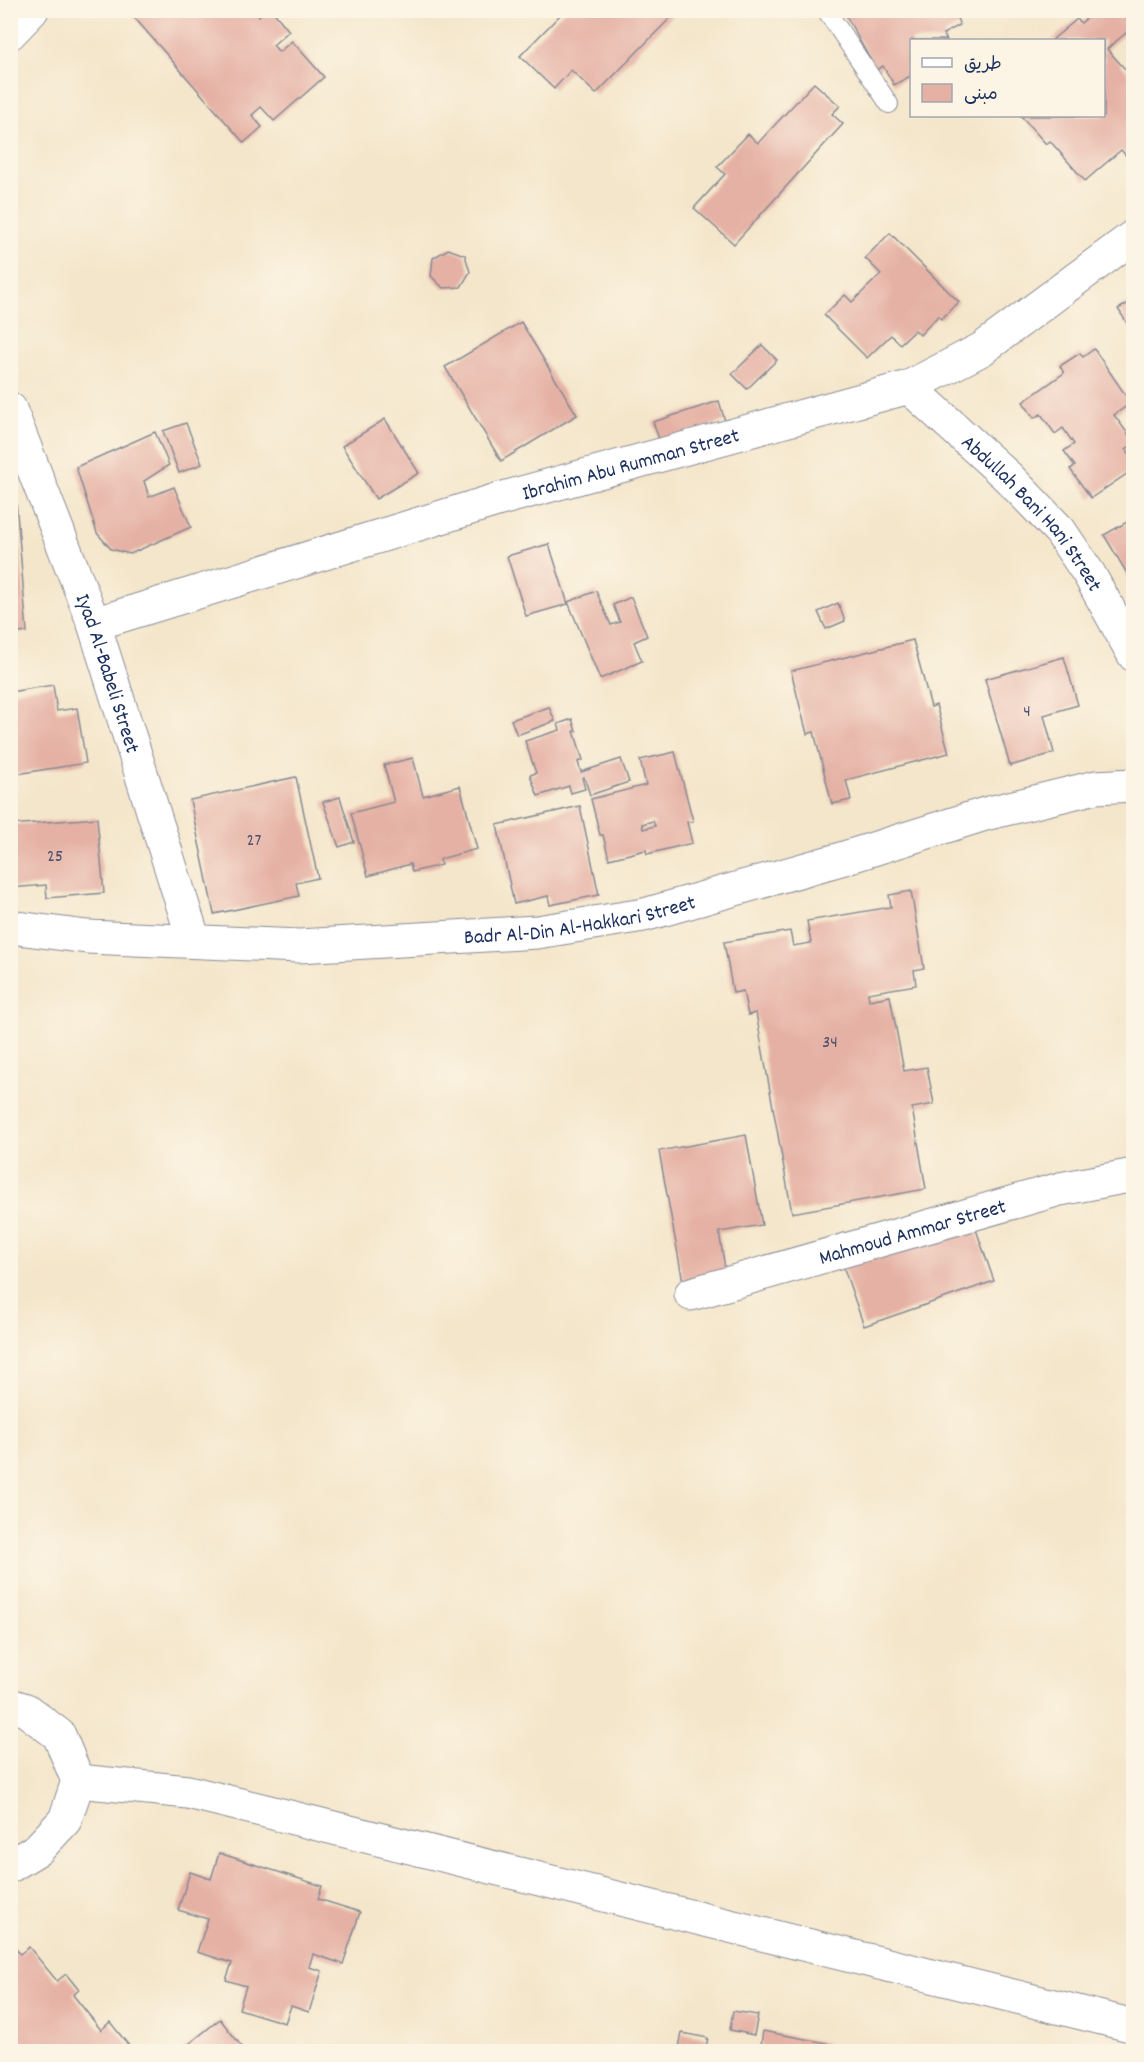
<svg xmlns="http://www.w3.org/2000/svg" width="1144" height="2062" viewBox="0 0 1144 2062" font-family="Dekko,'Playpen Sans Arabic',sans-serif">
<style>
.building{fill:#e5b1a4;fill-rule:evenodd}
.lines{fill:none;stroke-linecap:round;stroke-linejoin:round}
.lane-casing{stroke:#888a94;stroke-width:20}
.street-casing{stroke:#888a94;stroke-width:35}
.lane{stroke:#fff;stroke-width:18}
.street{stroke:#fff;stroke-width:33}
.labels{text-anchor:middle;stroke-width:4.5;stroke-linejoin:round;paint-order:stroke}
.number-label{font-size:18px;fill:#4e5070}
.street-label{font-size:21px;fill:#1b2f5e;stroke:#fcf5e5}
</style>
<rect width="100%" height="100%" fill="#fcf5e5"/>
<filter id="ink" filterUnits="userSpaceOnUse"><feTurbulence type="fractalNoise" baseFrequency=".0167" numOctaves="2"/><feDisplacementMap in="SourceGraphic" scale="12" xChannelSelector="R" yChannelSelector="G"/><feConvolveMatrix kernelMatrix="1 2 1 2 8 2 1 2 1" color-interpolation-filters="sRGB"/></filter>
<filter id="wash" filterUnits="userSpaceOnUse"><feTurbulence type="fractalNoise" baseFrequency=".008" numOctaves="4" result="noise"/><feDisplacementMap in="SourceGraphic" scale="24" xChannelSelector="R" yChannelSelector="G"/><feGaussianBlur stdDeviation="1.35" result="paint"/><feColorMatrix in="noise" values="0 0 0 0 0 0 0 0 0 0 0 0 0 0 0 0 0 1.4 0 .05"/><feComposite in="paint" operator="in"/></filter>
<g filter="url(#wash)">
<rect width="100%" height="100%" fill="#f4e6cb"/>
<g id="blocks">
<g class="building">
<polygon points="140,10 254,10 259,16 264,10 272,10 289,31 273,45 279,52 292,41 324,77 274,121 261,107 252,115 262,127 244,143 133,16"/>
<polygon points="565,10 678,10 596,94 571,70 554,89 520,56"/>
<polygon points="843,10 953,10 960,25 943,34 947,40 912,40 912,75 894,85 883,66 876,70"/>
<polygon points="1096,10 1119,10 1133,27 1107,49 1134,79 1134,155 1129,159 1121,150 1085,181 1050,141 1046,144 1021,116 1104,116 1104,40 1052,40 1077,19 1081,23"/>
<polygon points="814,83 840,106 832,114 843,124 734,244 694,208 725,174 717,167 748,134 758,143"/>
<polygon points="890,233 959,302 941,319 938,316 920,335 915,330 900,344 891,335 867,358 824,315 845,295 852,302 881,274 865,258"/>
<polygon points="448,249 465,255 470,272 461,287 443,288 431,276 433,258"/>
<polygon points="1134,300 1134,334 1118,309"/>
<polygon points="521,322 577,415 501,461 445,367"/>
<polygon points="762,345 777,360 747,389 732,374"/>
<polygon points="1094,349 1131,403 1114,415 1134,442 1134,444 1126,449 1134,460 1134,469 1091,498 1070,469 1075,466 1064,451 1074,444 1063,428 1055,434 1041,414 1034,418 1023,402 1064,373 1060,366 1080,353 1083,357"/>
<polygon points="719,401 725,421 660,442 653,422"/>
<polygon points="385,419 419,473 376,499 342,446"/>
<polygon points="186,423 202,464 179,473 163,431"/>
<polygon points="155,432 169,465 144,481 149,497 174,487 191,527 130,554 111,549 97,533 76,467"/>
<polygon points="14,477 27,632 10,634 10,478"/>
<polygon points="1134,518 1134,585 1104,535"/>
<polygon points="549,544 568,604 526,616 507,556"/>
<polygon points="596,591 611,625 620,622 613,605 631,597 647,636 634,642 642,661 600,679 568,602"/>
<polygon points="838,603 845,621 826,629 818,612"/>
<polygon points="913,640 931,707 936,705 949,753 846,780 851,800 832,804 814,732 807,734 791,671"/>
<polygon points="1064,657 1078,705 1044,715 1054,753 1010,766 985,679"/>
<polygon points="53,685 57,711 77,708 86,763 10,775 10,692"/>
<polygon points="549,707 555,721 517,735 511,720"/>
<polygon points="572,719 576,731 574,731 583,760 578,762 581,772 621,759 629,782 590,795 584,777 582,778 585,789 571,793 569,786 538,796 530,775 536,773 525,741 560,730 558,724"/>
<path d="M675 752 693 821 687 822 692 843 647 854 646 850 609 859 603 835H600L591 799 646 785 640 760ZM653 821 655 826 643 829 642 824Z"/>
<polygon points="413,758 423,796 460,786 477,849 440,859 441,865 412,872 410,864 368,876 351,813 394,802 384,765"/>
<polygon points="296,777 318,878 296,883 299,896 214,914 190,800"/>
<polygon points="340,797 354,842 339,847 323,802"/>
<polygon points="580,806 599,895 550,905 548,896 514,904 497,825"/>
<polygon points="97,818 104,893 47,898 46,885 10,888 10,825"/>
<polygon points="911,891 924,968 914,970 916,985 868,993 869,1000 890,996 904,1071 927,1067 934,1104 912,1108 926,1189 792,1213 756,1013 748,1015 743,991 733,993 724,942 790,931 793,946 811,943 807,921 891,907 889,895"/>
<polygon points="746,1135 762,1225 719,1232 726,1274 683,1282 659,1151"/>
<polygon points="972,1218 994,1281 864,1326 842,1263"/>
<polygon points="219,1853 322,1886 318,1899 360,1912 343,1964 313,1954 309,1967 322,1971 309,2012 291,2006 285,2023 239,2009 246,1986 226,1980 232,1963 197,1952 208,1919 178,1910 190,1872 211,1879"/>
<polygon points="12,1944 20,1954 29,1947 57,1981 66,1974 79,1990 73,1995 101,2030 110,2022 134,2052 93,2052 91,2049 88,2052 10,2052"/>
<polygon points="733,2011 758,2015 754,2035 730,2030"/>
<polygon points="220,2019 246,2052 179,2052"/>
<polygon points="763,2031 827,2043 825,2052 760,2052"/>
<polygon points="682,2033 708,2038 705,2052 678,2052"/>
</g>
</g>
</g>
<g filter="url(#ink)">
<use href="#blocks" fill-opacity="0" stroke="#888a94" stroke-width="1.5"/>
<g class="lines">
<g class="lane-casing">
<polyline id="lane" points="826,10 889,104"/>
</g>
<g class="street-casing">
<g id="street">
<polyline points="10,33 32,10"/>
<path id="s1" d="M909 387 1008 477 1060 531 1089 574 1134 655"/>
<path id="s2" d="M10 409 94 624 194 941"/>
<path id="s3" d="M94 624 500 499 909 387 982 349 1134 236"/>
<path id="s4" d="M10 927 87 937 299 946 537 932 644 915 841 859 985 814 1096 787 1134 785"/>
<path id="s5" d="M691 1294 1060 1189 1134 1175"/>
<polyline points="10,1705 26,1710 59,1735 78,1781 65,1820 38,1849 10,1866"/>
<polyline points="78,1781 188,1792 1134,2026"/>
</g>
</g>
<use href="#lane" class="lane"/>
<use href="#street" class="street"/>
</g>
</g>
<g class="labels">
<g class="number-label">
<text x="1027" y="716">4</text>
<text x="254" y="845">27</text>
<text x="55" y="861">25</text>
<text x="830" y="1047">34</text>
</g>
<g class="street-label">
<text dy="7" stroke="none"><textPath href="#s3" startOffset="560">Ibrahim Abu Rumman Street</textPath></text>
<text dy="7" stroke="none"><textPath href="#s1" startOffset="177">Abdullah Bani Hani Street</textPath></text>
<text dy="7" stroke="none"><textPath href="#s2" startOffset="282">Iyad Al-Babeli Street</textPath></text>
<text dy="7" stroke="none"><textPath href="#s4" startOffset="572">Badr Al-Din Al-Hakkari Street</textPath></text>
<text dy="7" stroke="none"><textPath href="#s5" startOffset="230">Mahmoud Ammar Street</textPath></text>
</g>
</g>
<rect width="1144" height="2062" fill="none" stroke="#fcf5e5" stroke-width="36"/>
<rect x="910" y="39" width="195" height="78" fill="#fcf5e5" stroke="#a2a6af" stroke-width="1.5"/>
<rect x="922" y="58" width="30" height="9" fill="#ffffff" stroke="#a2a6af" stroke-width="1.5"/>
<text x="964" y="69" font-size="18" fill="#1b2f5e">طريق</text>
<rect x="922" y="84" width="30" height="18" fill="#e5b1a4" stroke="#a2a6af" stroke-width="1.5"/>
<text x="964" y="99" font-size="18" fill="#1b2f5e">مبنى</text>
</svg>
